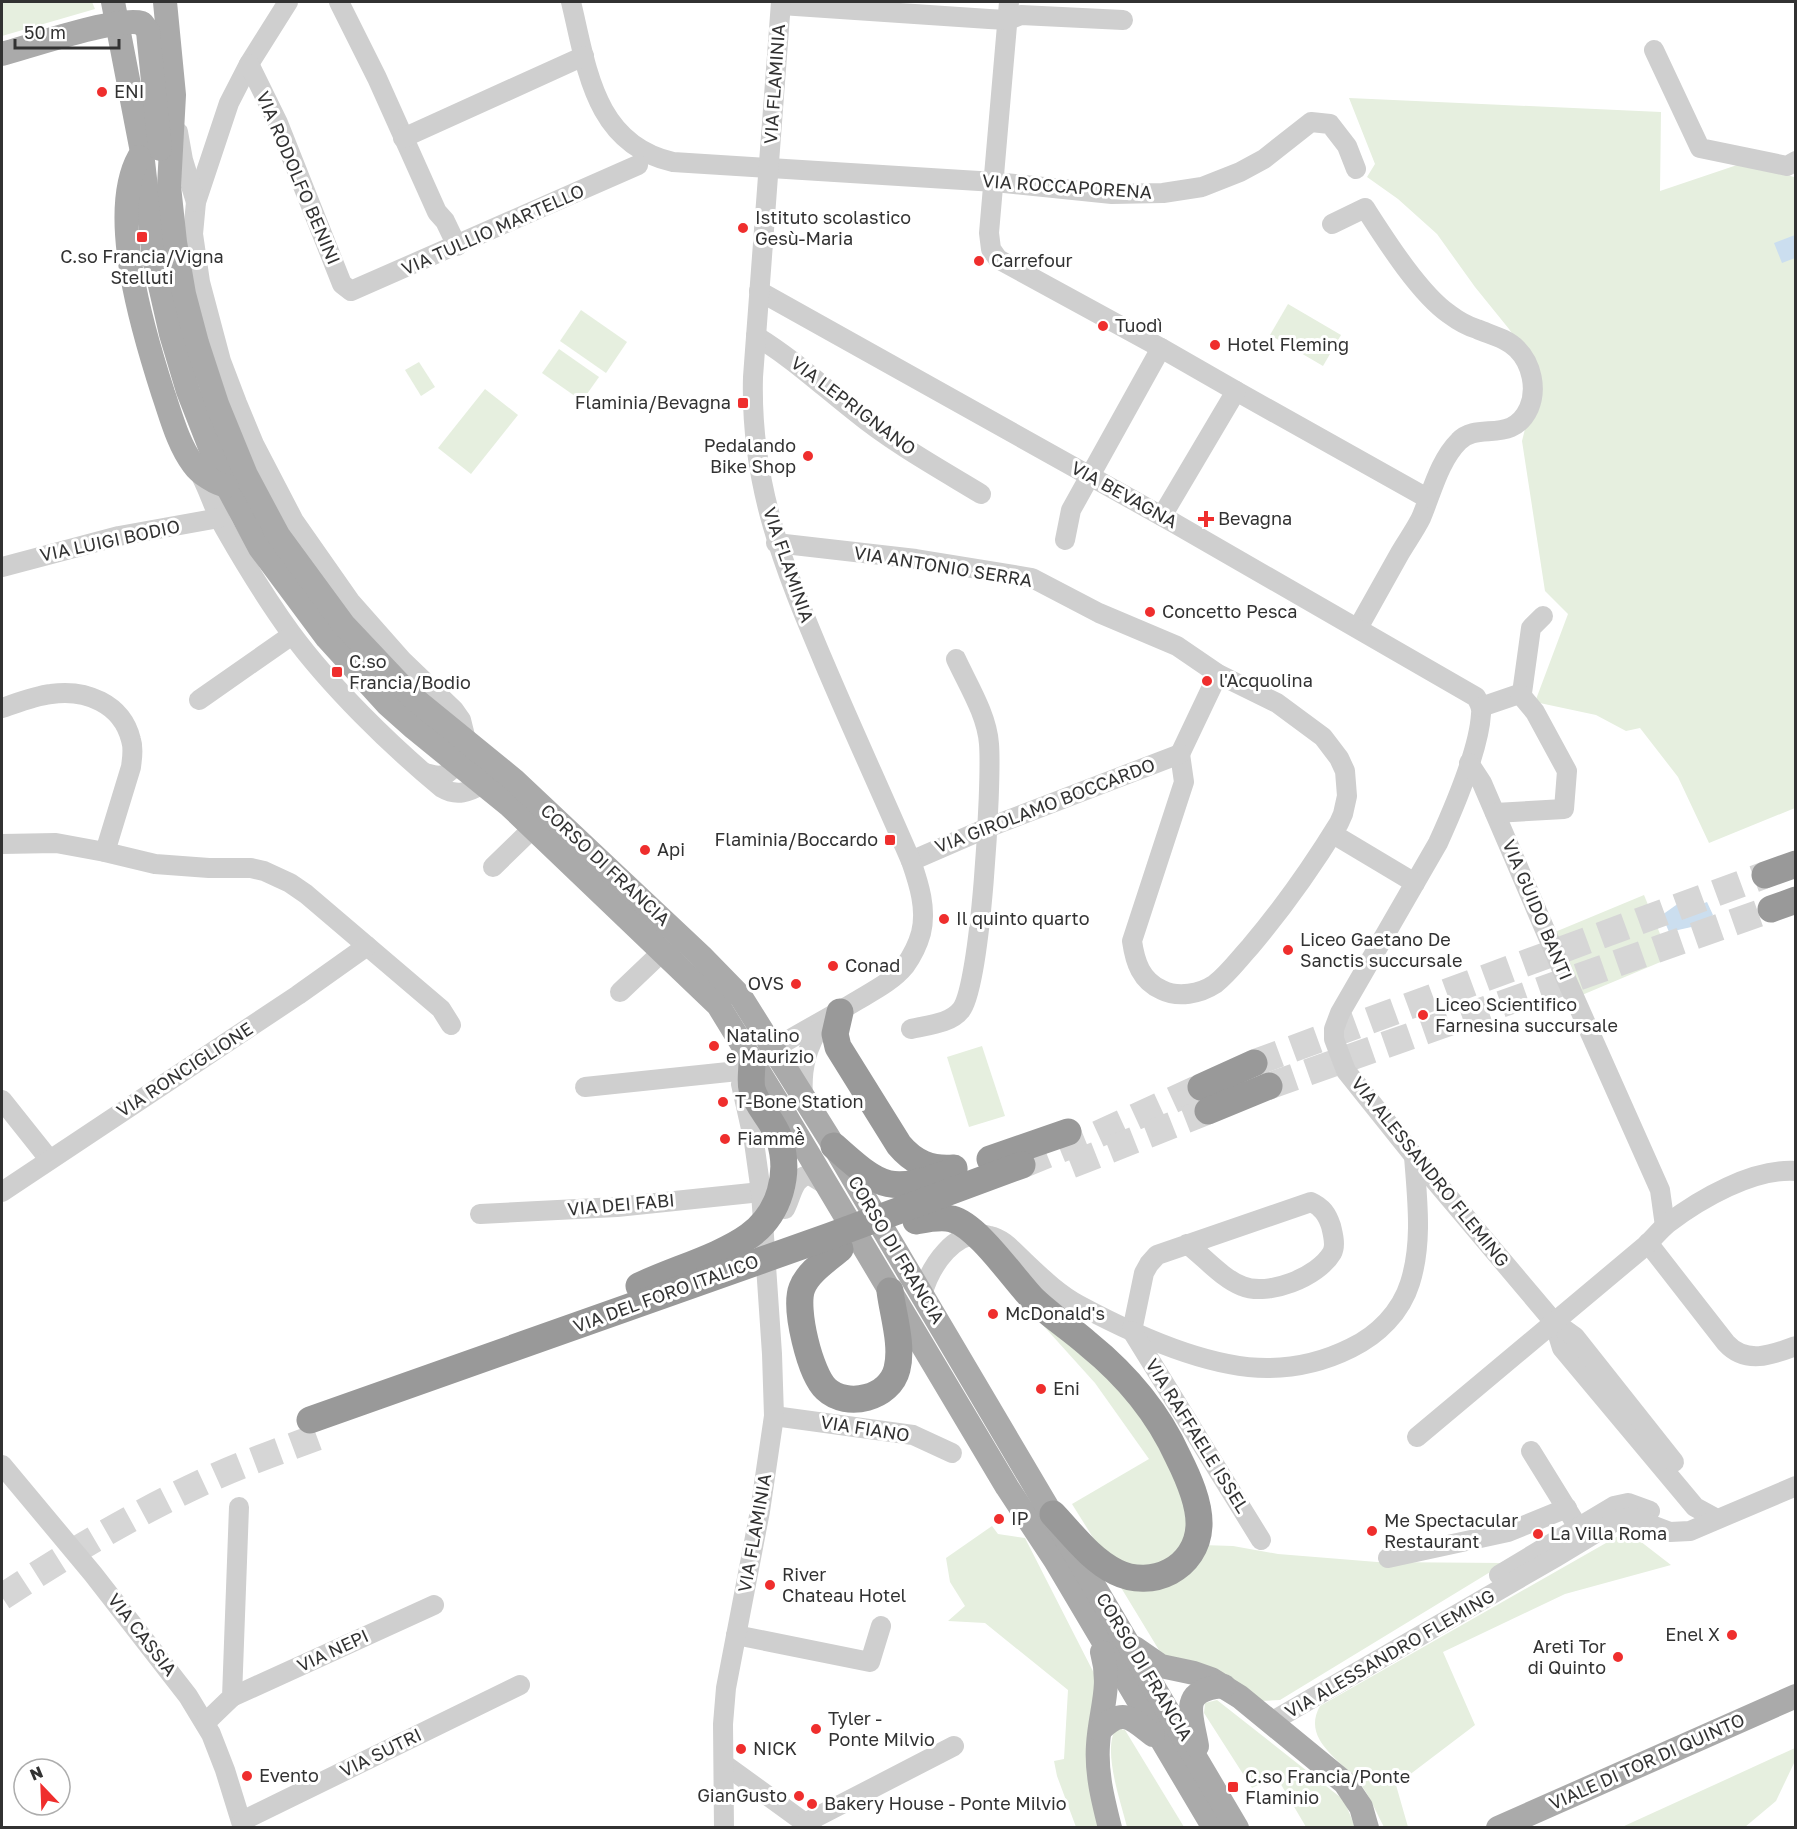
<svg xmlns="http://www.w3.org/2000/svg" width="1797" height="1829" viewBox="0 0 1797 1829" font-family="'Golos Text',sans-serif">
<style>
.green{fill:#e6efdf}
.water{fill:#cbdeef}
.lines{fill:none;stroke-linecap:round;stroke-linejoin:round}
.highway-tunnel{stroke:#d6d6d6;stroke-width:27;stroke-dasharray:27 14;stroke-linecap:butt}
.minor{stroke:#cfcfcf;stroke-width:20}
.major{stroke:#aaa;stroke-width:24}
.highway{stroke:#999;stroke-width:27}
.poi-dot{fill:#ef2e2d;stroke:#fff;stroke-width:2}
.labels{text-anchor:middle;stroke-width:6;stroke-linejoin:round;paint-order:stroke}
.street-label{font-size:18px;fill:#323232;stroke:#fff}
.poi-label{font-size:18px;fill:#323232;stroke:#fff;text-anchor:start}
</style>
<rect width="100%" height="100%" fill="#fff"/>
<g class="green">
<polygon points="2,2 92,2 95,9 2,36"/>
<polygon points="1349,98 1661,112 1660,191 1743,163 1794,177 1795,174 1795,808 1709,843 1678,777 1640,728 1626,731 1596,715 1535,702 1568,614 1545,591 1522,441 1539,373 1509,329 1475,287 1437,234 1398,199 1367,177 1375,164"/>
<polygon points="1288,304 1341,335 1323,366 1270,335"/>
<polygon points="581,310 627,342 606,373 560,341"/>
<polygon points="559,349 599,377 582,401 542,373"/>
<polygon points="419,362 435,387 421,396 405,370"/>
<polygon points="485,389 518,415 471,474 438,448"/>
<polygon points="1644,895 1670,958 1582,995 1555,932"/>
<polygon points="982,1046 1005,1116 969,1127 947,1057"/>
<polygon points="1040,1322 1092,1356 1148,1424 1189,1504 1185,1549 1147,1574 1107,1560 1072,1504 1149,1459 1095,1383"/>
<polygon points="992,1526 998,1534 1025,1538 1101,1687 1100,1827 1076,1827 1057,1776 1054,1761 1064,1759 1068,1690 985,1623 948,1621 965,1606 950,1582 946,1558"/>
<path d="M1627 1531 1671 1565 1565 1594 1443 1652 1475 1725 1396 1785 1408 1827H1384C1377 1814 1371 1799 1362 1786 1345 1762 1300 1741 1320 1706Z"/>
<polygon points="1202,1545 1233,1546 1278,1554 1377,1562 1505,1563 1280,1700 1259,1701 1165,1660 1117,1581"/>
<polygon points="1217,1700 1340,1797 1346,1805 1355,1827 1306,1827 1276,1776 1252,1788 1204,1713 1205,1703"/>
<path d="M1116 1728 1125 1730 1184 1827H1127C1121 1802 1102 1751 1116 1728Z"/>
<polygon points="1795,1748 1795,1761 1776,1801 1745,1827 1622,1827"/>
</g>
<g class="water">
<polygon points="1795,235 1795,258 1782,263 1774,243"/>
<polygon points="1686,898 1692,904 1689,909 1707,902 1713,915 1696,926 1669,932 1662,915"/>
</g>
<g class="lines">
<g class="highway-tunnel">
<polyline points="1254,1063 1765,875"/>
<polyline points="1269,1086 1771,909"/>
<polyline points="1022,1165 1096,1135 1201,1087"/>
<polyline points="1071,1165 1208,1111"/>
<path d="M2 1597C70 1552 139 1511 214 1477 247 1462 283 1450 317 1437"/>
</g>
<g class="minor">
<polyline points="288,2 249,64 229,103 196,202 193,234 200,282 221,361 237,403 254,444 294,521 350,601 403,661 454,710 461,720 468,748 465,759 445,775 437,776 425,773"/>
<polyline points="339,2 377,78 437,212 445,221 457,246"/>
<path d="M571 2C587 68 594 144 673 162L995 182 1112 194 1163 193 1202 187 1240 172 1264 159 1311 122 1330 124 1347 146 1356 169"/>
<polyline points="1009,2 989,233 991,249 998,259 1161,348"/>
<polyline points="781,5 989,19 1008,20 1021,15 1123,20"/>
<polyline points="1654,50 1700,148 1787,166 1796,161"/>
<polyline points="249,64 278,123 342,284 351,291 638,165"/>
<polyline points="178,132 183,160 196,202"/>
<polyline points="403,138 584,56"/>
<path d="M1332 224 1365 208C1385 239 1419 293 1449 314 1457 320 1467 326 1477 329 1491 335 1506 338 1517 349 1532 364 1537 389 1529 408 1512 445 1478 421 1459 441 1439 461 1432 492 1421 518 1415 530 1407 541 1400 553 1386 578 1372 603 1358 628"/>
<path d="M759 291 1174 523 1476 697C1479 702 1482 708 1481 714 1479 750 1453 810 1438 843L1340 1013 1334 1029V1039L1346 1071 1414 1156 1554 1322 1562 1348 1695 1507 1717 1519"/>
<path d="M756 336C792 358 821 385 854 411 893 443 938 468 981 494"/>
<polyline points="1236,391 1427,498"/>
<path d="M198 470C209 489 214 510 225 529 245 564 267 600 291 633 330 686 391 746 442 788 457 797 469 792 483 784"/>
<polyline points="1065,540 1071,510 1161,348 1236,391 1162,516"/>
<path d="M776 543 916 559 1032 578 1099 613 1177 646 1218 674 1277 703 1323 737 1339 758 1345 771 1347 796 1343 814 1339 823C1312 867 1283 908 1250 947 1239 959 1228 974 1215 984 1200 994 1178 998 1162 990 1141 981 1135 962 1132 941L1184 782 1180 754"/>
<polyline points="2,567 119,536 219,518"/>
<polyline points="199,700 292,635"/>
<polyline points="1481,707 1522,693 1531,628 1543,616"/>
<path d="M2 708C17 703 34 696 51 694 85 689 122 703 131 740 134 749 132 758 131 767L105 852"/>
<polyline points="1180,754 1218,674"/>
<polyline points="1469,763 1482,783 1563,972 1660,1190 1665,1226"/>
<polyline points="1495,813 1564,809 1567,771 1535,712 1520,694"/>
<polyline points="1333,834 1415,883"/>
<polyline points="2,844 56,843 105,852 155,864 209,868 251,868 264,871 290,883 306,894 441,1009 451,1025"/>
<polyline points="911,861 987,828 1180,754"/>
<polyline points="493,867 533,828"/>
<polyline points="620,992 663,951"/>
<path d="M911 1029C927 1025 950 1024 961 1010 981 985 992 783 989 744 987 715 968 685 956 659"/>
<path d="M762 1056C792 1037 823 1021 853 1003 871 992 892 982 905 966 912 956 918 944 921 933 927 909 919 884 911 861 883 796 853 731 825 665 784 568 750 485 753 377L781 2"/>
<polyline points="585,1087 738,1071"/>
<path d="M803 1096C801 1067 807 1047 822 1023"/>
<polyline points="2,1100 49,1159"/>
<polyline points="2,1192 298,995 367,946"/>
<path d="M785 1209C792 1196 793 1176 810 1175L826 1185"/>
<polyline points="480,1214 617,1207 761,1192"/>
<path d="M1648 1243 1726 1343C1746 1365 1772 1355 1796 1346"/>
<path d="M922 1295C930 1267 955 1226 990 1236 1004 1239 1013 1251 1023 1260 1040 1276 1058 1294 1079 1305 1133 1334 1206 1368 1267 1368 1296 1368 1325 1361 1351 1348 1378 1335 1401 1312 1410 1283 1423 1242 1417 1198 1414 1156"/>
<polyline points="1554,1322 1575,1337 1674,1462"/>
<path d="M1132 1331 1144 1273 1149 1264 1157 1255 1311 1202C1322 1207 1327 1214 1331 1226 1333 1234 1336 1246 1332 1253 1318 1277 1268 1297 1242 1286 1223 1279 1203 1256 1187 1244"/>
<polyline points="1132,1331 1261,1540"/>
<polyline points="774,1416 913,1435 952,1453"/>
<path d="M1417 1437 1644 1247C1652 1240 1659 1231 1667 1224 1700 1199 1753 1168 1796 1171"/>
<polyline points="1531,1451 1573,1519"/>
<polyline points="2,1465 93,1574 188,1696 211,1734 225,1770 243,1828"/>
<polyline points="1388,1558 1508,1532 1567,1508"/>
<polyline points="1499,1575 1614,1506 1628,1503 1650,1511"/>
<polyline points="736,1635 870,1662 881,1626"/>
<polyline points="232,1697 434,1605"/>
<polyline points="1271,1722 1556,1557 1619,1519 1631,1517 1670,1532 1690,1531 1796,1486"/>
<polyline points="205,1723 232,1697 239,1507"/>
<polyline points="724,1764 812,1828"/>
<polyline points="242,1821 520,1685"/>
<polyline points="805,1823 954,1746"/>
<polyline points="724,1828 723,1724 726,1688 760,1511 774,1416 772,1354 761,1192 754,1142 741,1084"/>
</g>
<g class="major">
<polyline points="113,2 142,152 154,259 171,334 188,391 213,455 227,486 260,548 327,638 387,704 414,728 510,806 718,1005 778,1103 1007,1487 1055,1560 1214,1828"/>
<polyline points="165,2 174,95 169,186 175,242 184,294 197,343 217,404 246,475 278,535 344,625 411,696 514,780 701,956 741,997 834,1146 1237,1828"/>
<path d="M2 54C31 46 118 16 142 23L148 31 149 42 160 149"/>
<path d="M139 157C107 214 144 334 163 393 171 416 178 444 193 464 200 474 216 484 227 486"/>
<polyline points="1135,1648 1161,1666 1194,1673 1211,1679 1240,1697 1345,1783 1361,1807 1367,1828"/>
<path d="M1102 1652C1112 1688 1100 1710 1098 1745 1096 1773 1103 1800 1110 1828"/>
<path d="M1100 1730C1123 1707 1131 1718 1153 1735"/>
<path d="M1197 1746C1191 1712 1179 1690 1224 1686"/>
<polyline points="1498,1828 1796,1696"/>
</g>
<g class="highway">
<polyline points="1765,875 1796,864"/>
<polyline points="1771,909 1796,900"/>
<path d="M840 1012 835 1034 838 1047 899 1145C914 1163 931 1170 954 1168"/>
<polyline points="1201,1087 1254,1063"/>
<polyline points="1208,1111 1269,1086"/>
<path d="M834 1146C883 1190 890 1194 954 1171"/>
<polyline points="990,1159 1068,1132"/>
<path d="M916 1221C927 1219 941 1216 952 1219 977 1225 1013 1278 1032 1298 1049 1315 1070 1328 1088 1344 1125 1374 1158 1413 1178 1457 1188 1477 1200 1503 1199 1526 1197 1568 1152 1590 1116 1572 1091 1560 1072 1534 1053 1514"/>
<path d="M840 1249C827 1260 808 1272 802 1288 794 1308 810 1374 826 1389 847 1409 890 1398 897 1369 903 1345 893 1315 890 1291"/>
<path d="M639 1286C672 1270 720 1257 749 1236 780 1214 791 1173 779 1138 773 1120 757 1107 752 1089 750 1081 752 1071 752 1062"/>
<polyline points="310,1420 830,1236 1022,1165"/>
</g>
</g>
<g class="poi-dot">
<circle cx="102" cy="92" r="6"/>
<circle cx="743" cy="228" r="6"/>
<rect x="136" y="231" width="12" height="12" rx="3"/>
<circle cx="979" cy="261" r="6"/>
<circle cx="1103" cy="326" r="6"/>
<circle cx="1215" cy="345" r="6"/>
<rect x="737" y="397" width="12" height="12" rx="3"/>
<circle cx="808" cy="456" r="6"/>
<path d="M1203 510h6v6h6v6h-6v6h-6v-6h-6v-6h6z"/>
<circle cx="1150" cy="612" r="6"/>
<rect x="331" y="666" width="12" height="12" rx="3"/>
<circle cx="1207" cy="681" r="6"/>
<rect x="884" y="834" width="12" height="12" rx="3"/>
<circle cx="645" cy="850" r="6"/>
<circle cx="944" cy="919" r="6"/>
<circle cx="1288" cy="950" r="6"/>
<circle cx="833" cy="966" r="6"/>
<circle cx="796" cy="984" r="6"/>
<circle cx="1423" cy="1015" r="6"/>
<circle cx="714" cy="1046" r="6"/>
<circle cx="723" cy="1102" r="6"/>
<circle cx="725" cy="1139" r="6"/>
<circle cx="993" cy="1314" r="6"/>
<circle cx="1041" cy="1389" r="6"/>
<circle cx="999" cy="1519" r="6"/>
<circle cx="1372" cy="1531" r="6"/>
<circle cx="1538" cy="1534" r="6"/>
<circle cx="770" cy="1585" r="6"/>
<circle cx="1732" cy="1635" r="6"/>
<circle cx="1618" cy="1657" r="6"/>
<circle cx="816" cy="1729" r="6"/>
<circle cx="741" cy="1749" r="6"/>
<circle cx="247" cy="1776" r="6"/>
<rect x="1227" y="1781" width="12" height="12" rx="3"/>
<circle cx="799" cy="1796" r="6"/>
<circle cx="812" cy="1804" r="6"/>
</g>
<g class="labels">
<g class="street-label">
<text transform="translate(775 84) rotate(-86)" y="6">VIA FLAMINIA</text>
<text transform="translate(298 178) rotate(67)" y="6">VIA RODOLFO BENINI</text>
<text transform="translate(1067 187) rotate(4)" y="6">VIA ROCCAPORENA</text>
<text transform="translate(493 230) rotate(-24)" y="6">VIA TULLIO MARTELLO</text>
<text transform="translate(853 406) rotate(37)" y="6">VIA LEPRIGNANO</text>
<text transform="translate(1124 495) rotate(29)" y="6">VIA BEVAGNA</text>
<text transform="translate(110 541) rotate(-12)" y="6">VIA LUIGI BODIO</text>
<text transform="translate(788 565) rotate(71)" y="6">VIA FLAMINIA</text>
<text transform="translate(943 567) rotate(9)" y="6">VIA ANTONIO SERRA</text>
<text transform="translate(1045 806) rotate(-21)" y="6">VIA GIROLAMO BOCCARDO</text>
<text transform="translate(605 865) rotate(43)" y="6">CORSO DI FRANCIA</text>
<text transform="translate(1537 910) rotate(67)" y="6">VIA GUIDO BANTI</text>
<text transform="translate(185 1070) rotate(-33)" y="6">VIA RONCIGLIONE</text>
<text transform="translate(1430 1172) rotate(51)" y="6">VIA ALESSANDRO FLEMING</text>
<text transform="translate(621 1205) rotate(-5)" y="6">VIA DEI FABI</text>
<text transform="translate(896 1250) rotate(59)" y="6">CORSO DI FRANCIA</text>
<text transform="translate(666 1294) rotate(-20)" y="6">VIA DEL FORO ITALICO</text>
<text transform="translate(865 1429) rotate(9)" y="6">VIA FIANO</text>
<text transform="translate(1197 1436) rotate(58)" y="6">VIA RAFFAELE ISSEL</text>
<text transform="translate(755 1533) rotate(-80)" y="6">VIA FLAMINIA</text>
<text transform="translate(142 1635) rotate(52)" y="6">VIA CASSIA</text>
<text transform="translate(333 1651) rotate(-25)" y="6">VIA NEPI</text>
<text transform="translate(1390 1654) rotate(-30)" y="6">VIA ALESSANDRO FLEMING</text>
<text transform="translate(1144 1667) rotate(59)" y="6">CORSO DI FRANCIA</text>
<text transform="translate(381 1753) rotate(-26)" y="6">VIA SUTRI</text>
<text transform="translate(1647 1762) rotate(-24)" y="6">VIALE DI TOR DI QUINTO</text>
</g>
<g class="poi-label">
<text x="114" y="98">ENI</text>
<text x="755" y="224">Istituto scolastico<tspan x="755" dy="21">Gesù-Maria</tspan></text>
<text x="142" y="263" text-anchor="middle">C.so Francia/Vigna<tspan x="142" dy="21">Stelluti</tspan></text>
<text x="991" y="267">Carrefour</text>
<text x="1115" y="332">Tuodì</text>
<text x="1227" y="351">Hotel Fleming</text>
<text x="731" y="409" text-anchor="end">Flaminia/Bevagna</text>
<text x="796" y="452" text-anchor="end">Pedalando<tspan x="796" dy="21">Bike Shop</tspan></text>
<text x="1218" y="525">Bevagna</text>
<text x="1162" y="618">Concetto Pesca</text>
<text x="349" y="668">C.so<tspan x="349" dy="21">Francia/Bodio</tspan></text>
<text x="1219" y="687">l'Acquolina</text>
<text x="878" y="846" text-anchor="end">Flaminia/Boccardo</text>
<text x="657" y="856">Api</text>
<text x="956" y="925">Il quinto quarto</text>
<text x="1300" y="946">Liceo Gaetano De<tspan x="1300" dy="21">Sanctis succursale</tspan></text>
<text x="845" y="972">Conad</text>
<text x="784" y="990" text-anchor="end">OVS</text>
<text x="1435" y="1011">Liceo Scientifico<tspan x="1435" dy="21">Farnesina succursale</tspan></text>
<text x="726" y="1042">Natalino<tspan x="726" dy="21">e Maurizio</tspan></text>
<text x="735" y="1108">T-Bone Station</text>
<text x="737" y="1145">Fiammề</text>
<text x="1005" y="1320">McDonald's</text>
<text x="1053" y="1395">Eni</text>
<text x="1011" y="1525">IP</text>
<text x="1384" y="1527">Me Spectacular<tspan x="1384" dy="21">Restaurant</tspan></text>
<text x="1550" y="1540">La Villa Roma</text>
<text x="782" y="1581">River<tspan x="782" dy="21">Chateau Hotel</tspan></text>
<text x="1720" y="1641" text-anchor="end">Enel X</text>
<text x="1606" y="1653" text-anchor="end">Areti Tor<tspan x="1606" dy="21">di Quinto</tspan></text>
<text x="828" y="1725">Tyler -<tspan x="828" dy="21">Ponte Milvio</tspan></text>
<text x="753" y="1755">NICK</text>
<text x="259" y="1782">Evento</text>
<text x="1245" y="1783">C.so Francia/Ponte<tspan x="1245" dy="21">Flaminio</tspan></text>
<text x="787" y="1802" text-anchor="end">GianGusto</text>
<text x="824" y="1810">Bakery House - Ponte Milvio</text>
</g>
</g>
<rect width="1797" height="1829" fill="none" stroke="#323232" stroke-width="6"/>
<g transform="translate(42 1787) rotate(337)"><circle r="28" fill="#ffffff" stroke="#adadad" stroke-width="1.5"/>
<path d="M0-4.5L10 22L0 15L-10 22Z" fill="#ef2e2d"/>
<text y="-9" font-size="16" font-weight="bold" text-anchor="middle" fill="#323232">N</text>
</g>
<path d="M15 39v9h104v-9" fill="none" stroke="#323232" stroke-width="3"/>
<text x="24" y="39" font-size="18" fill="#323232" stroke="#ffffff" stroke-width="4.5" paint-order="stroke">50 m</text>
</svg>
